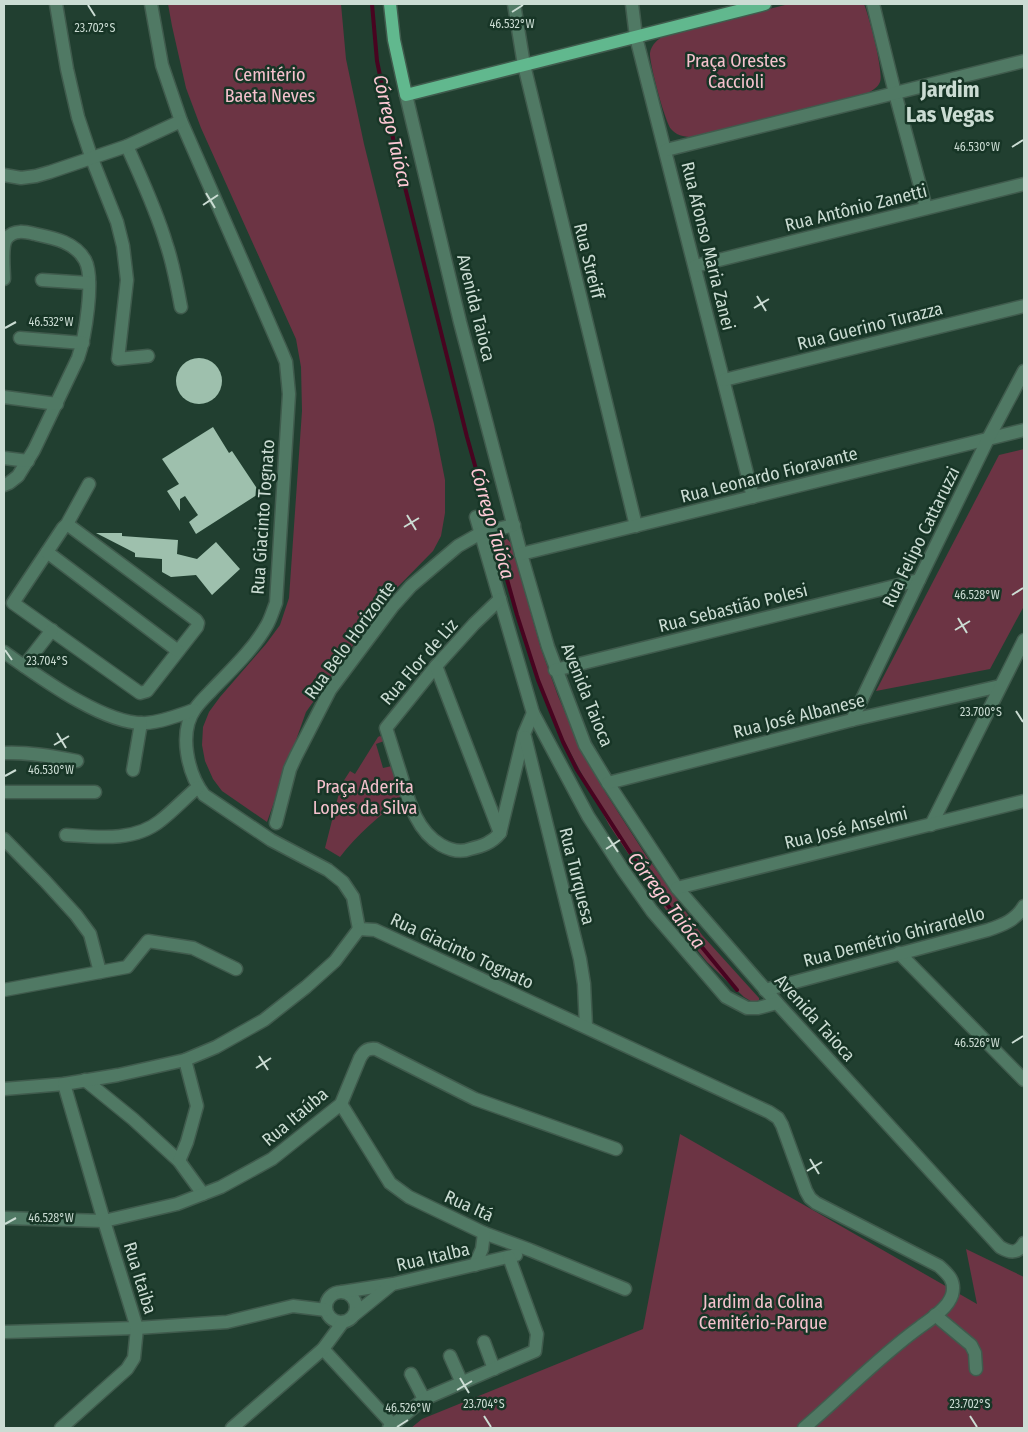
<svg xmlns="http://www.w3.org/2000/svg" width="1028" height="1432" viewBox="0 0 1028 1432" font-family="'Fira Sans Condensed',sans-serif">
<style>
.green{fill:#6c3444}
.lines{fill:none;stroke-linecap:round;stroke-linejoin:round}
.stream{stroke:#480420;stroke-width:4}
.building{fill:#9ec0ad}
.minor-casing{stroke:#405b4d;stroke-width:15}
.major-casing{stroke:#405b4d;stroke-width:15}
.minor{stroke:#507964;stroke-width:12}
.major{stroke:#61b88e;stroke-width:12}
.ticks{fill:none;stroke:#cbdcd3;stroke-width:2}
.labels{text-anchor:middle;stroke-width:5;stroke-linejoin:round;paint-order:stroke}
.park-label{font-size:18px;fill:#f5c1cd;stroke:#173526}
.street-label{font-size:18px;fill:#cbdcd3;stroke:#173526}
.water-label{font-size:19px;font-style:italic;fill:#fec9d5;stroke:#173526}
.district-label{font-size:22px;font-weight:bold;fill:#cbdcd3;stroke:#173526}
.ticks-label{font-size:12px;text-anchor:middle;fill:#cbdcd3;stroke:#173526;stroke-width:5;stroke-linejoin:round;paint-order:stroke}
</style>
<rect width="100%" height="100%" fill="#213f30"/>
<g class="green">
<polygon points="168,4 341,4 346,59 364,144 434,424 445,480 445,513 441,536 433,551 385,600 306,712 267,822 222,791 213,779 205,761 202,745 203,727 209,712 220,697 266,644 280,625 289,598 302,411 301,367 296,339 201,128 186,88 172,26"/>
<path d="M789 4H864C869 16 884 72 880 82 878 87 873 90 868 93L692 137C683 137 676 135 671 129 665 122 649 62 650 53 651 45 658 39 665 35Z"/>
<polygon points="1024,449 1024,606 990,669 876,691 999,455"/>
<polygon points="507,539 511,543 541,649 558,696 582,752 607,795 645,854 702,935 759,998 759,1000 754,1003 744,997 707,962 672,919 609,825 560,733 533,666 512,598 499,543 501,540"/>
<path d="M380 736 383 738 384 741 376 744 383 768 392 766 403 799C380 814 357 835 340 857L325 848 341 785 350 771 355 774 378 737Z"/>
<polygon points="680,1134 977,1304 966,1249 1024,1277 1024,1428 411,1428 422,1419 643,1329"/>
</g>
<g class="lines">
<polyline class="stream" points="372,4 377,61 394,143 467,437 517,615 538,680 563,742 577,770 651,885 737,990"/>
</g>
<g class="building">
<circle cx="199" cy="381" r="23"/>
<polygon points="213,427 229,453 232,451 260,493 196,534 189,522 198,515 185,496 180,499 180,511 167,491 179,484 162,459"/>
<polygon points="96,533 122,533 122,536 178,540 177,554 197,559 216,542 240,569 212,595 196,575 171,577 162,572 162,559 135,557 135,553"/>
</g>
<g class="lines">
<g class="minor-casing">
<g id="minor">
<polyline points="56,4 67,69 78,117 92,159 117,222 123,246 127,280 118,359 148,356"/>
<path d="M151 4 162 65 181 121 281 350 286 362 289 394 276 603C273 610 271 618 267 625 253 650 230 671 210 692 205 697 199 703 195 709 178 733 188 774 204 795L271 840 328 870 343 882 353 897 359 929"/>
<polyline points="514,4 524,65 636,526"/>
<polyline points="632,4 636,37 753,497"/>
<polyline points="873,4 895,93 926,208"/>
<path d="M406 95 460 322 521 554 548 647 585 745 608 783 677 888 777 1003 1000 1247C1010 1253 1018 1254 1024 1243"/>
<path d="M127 146C141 178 156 209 166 243 173 263 177 285 181 307"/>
<polyline points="666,150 1024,61"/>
<polyline points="4,175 21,178 36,176 50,172 127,146 181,121"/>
<polyline points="695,266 1024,184"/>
<path d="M4 279C4 270 1 245 7 238 14 229 26 232 35 234 54 238 75 242 85 260 95 278 85 338 78 358L34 450 18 476 9 483 4 485"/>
<polyline points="42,280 89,283"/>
<polyline points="20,338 83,343"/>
<polyline points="724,380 1024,306"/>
<polyline points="4,397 57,404"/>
<polyline points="4,458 28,461"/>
<polyline points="476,517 533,713 588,816 623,870 652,911 726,997 747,1008 758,1008 777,1003"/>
<polyline points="67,524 196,620 198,623 197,627 147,691 140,693 13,603 63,528 67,524 89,484"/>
<polyline points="47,552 178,651"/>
<polyline points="521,554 1024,430"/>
<path d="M500 599 474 624 436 666 386 728C391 743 395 757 400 772 408 798 415 830 441 845 450 850 460 853 470 849 482 846 492 843 500 833L524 734 533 713"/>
<path d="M4 652C37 675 105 726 146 723 163 722 179 715 194 710"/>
<polyline points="24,666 52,630"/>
<polyline points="436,666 500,833"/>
<polyline points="555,670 919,580"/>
<polyline points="852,720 919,580 988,439 1024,371"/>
<polyline points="525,737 580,959 584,984 586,1027"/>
<path d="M4 753C29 752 52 756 77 761"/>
<polyline points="133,770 141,723"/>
<polyline points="608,783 852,720 1000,686"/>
<polyline points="4,792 95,792"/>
<polyline points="276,823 290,769 296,756 330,690 393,606 411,586 458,546 481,533 514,525"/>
<polyline points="931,825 1024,640"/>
<path d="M66 835C97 837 134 842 160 821 173 811 185 798 198 787"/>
<polyline points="4,839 45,881 76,915 90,934 100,972"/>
<polyline points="677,888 1024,801"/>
<path d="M359 929 375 930 769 1112 778 1118 782 1125 806 1191 810 1198 816 1203 939 1266C948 1274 956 1281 952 1295 948 1308 931 1319 920 1327 877 1358 844 1394 804 1428"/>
<polyline points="899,953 1024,1080"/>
<polyline points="4,990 127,967 148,941 193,948 236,969"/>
<path d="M765 990 988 930C1003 925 1016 920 1024 906"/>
<polyline points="85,1080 133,1119 179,1161 203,1194"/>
<polyline points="4,1089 64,1084 118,1075 185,1060 216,1047 264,1020 306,987 335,961 359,929"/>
<polyline points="341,1104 390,1183 409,1197 484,1233 530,1250 625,1289"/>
<polyline points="179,1161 187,1142 197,1106 185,1060"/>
<path d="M4 1218 104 1221 177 1204 221 1187 272 1159 341 1104 360 1058C364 1051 367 1048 376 1049L475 1099 616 1149"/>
<polyline points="475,1265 482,1249 484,1233"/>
<circle cx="341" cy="1307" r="15"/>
<polyline points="342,1292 393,1284 516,1255"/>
<polyline points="354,1315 391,1285"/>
<polyline points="935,1315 971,1345 975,1353 976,1369"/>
<polyline points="4,1332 137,1328 227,1322 293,1306 326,1310"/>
<polyline points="484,1342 494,1369"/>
<polyline points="323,1349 393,1425"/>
<polyline points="450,1356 462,1383"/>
<polyline points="411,1374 424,1399"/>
<polyline points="61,1428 127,1369 134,1358 137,1328 104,1221 64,1084"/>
<polyline points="232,1428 323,1349 343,1322"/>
<polyline points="389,1428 424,1399 535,1351 537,1334 509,1257"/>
</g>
</g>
<g class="major-casing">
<polyline id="major" points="390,4 394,40 406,95 765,4"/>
</g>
<use href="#minor" class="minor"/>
<use href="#major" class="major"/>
</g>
<path class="ticks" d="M88 5 95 16M512 12 523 5M1012 147 1023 140M206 193 215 208M203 205 218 195M757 296 766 311M754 308 769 299M5 328 16 322M407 515 416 530M404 527 419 518M1012 595 1023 588M958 618 967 633M955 630 970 621M5 650 12 660M1016 711 1023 722M57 733 66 748M54 745 69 736M5 776 16 770M608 837 618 852M606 849 620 840M1012 1043 1023 1036M259 1056 268 1070M256 1068 271 1058M810 1159 819 1174M807 1171 822 1162M5 1224 16 1218M460 1378 469 1393M457 1390 472 1381M484 1416 491 1427M970 1416 977 1427M397 1427 408 1420"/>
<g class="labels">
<g class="park-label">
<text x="736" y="67">Praça Orestes<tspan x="736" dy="21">Caccioli</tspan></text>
<text x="270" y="81">Cemitério<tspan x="270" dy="21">Baeta Neves</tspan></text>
<text x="365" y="793">Praça Aderita<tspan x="365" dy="21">Lopes da Silva</tspan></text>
<text x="763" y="1308">Jardim da Colina<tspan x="763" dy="21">Cemitério-Parque</tspan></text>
</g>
<g class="street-label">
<text transform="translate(856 208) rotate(-14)" y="6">Rua Antônio Zanetti</text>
<text transform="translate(708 246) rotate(76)" y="6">Rua Afonso Maria Zanei</text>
<text transform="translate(589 261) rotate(76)" y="6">Rua Streiff</text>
<text transform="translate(476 308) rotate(76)" y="6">Avenida Taioca</text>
<text transform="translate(870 326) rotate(-14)" y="6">Rua Guerino Turazza</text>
<text transform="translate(769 475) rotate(-14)" y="6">Rua Leonardo Fioravante</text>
<text transform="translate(263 517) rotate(-86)" y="6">Rua Giacinto Tognato</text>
<text transform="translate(921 537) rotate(-64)" y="6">Rua Felipo Cattaruzzi</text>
<text transform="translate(733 608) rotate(-14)" y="6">Rua Sebastião Polesi</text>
<text transform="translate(350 640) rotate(-54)" y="6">Rua Belo Horizonte</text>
<text transform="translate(419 662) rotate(-49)" y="6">Rua Flor de Liz</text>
<text transform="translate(587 695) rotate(68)" y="6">Avenida Taioca</text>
<text transform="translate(799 716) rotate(-14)" y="6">Rua José Albanese</text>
<text transform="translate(846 828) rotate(-14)" y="6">Rua José Anselmi</text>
<text transform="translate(577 876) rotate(76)" y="6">Rua Turquesa</text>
<text transform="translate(894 937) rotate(-15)" y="6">Rua Demétrio Ghirardello</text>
<text transform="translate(462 951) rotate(25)" y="6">Rua Giacinto Tognato</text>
<text transform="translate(815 1018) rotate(48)" y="6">Avenida Taioca</text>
<text transform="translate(295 1117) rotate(-40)" y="6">Rua Itaúba</text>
<text transform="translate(469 1206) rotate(24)" y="6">Rua Itá</text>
<text transform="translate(433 1257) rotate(-13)" y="6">Rua Italba</text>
<text transform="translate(140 1278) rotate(73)" y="6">Rua Itaiba</text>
</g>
<g class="water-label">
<text transform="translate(393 131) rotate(77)" y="7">Córrego Taióca</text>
<text transform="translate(493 523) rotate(74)" y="7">Córrego Taióca</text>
<text transform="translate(667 900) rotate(53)" y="7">Córrego Taióca</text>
</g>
<g class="district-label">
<text x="950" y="97">Jardim<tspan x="950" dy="25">Las Vegas</tspan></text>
</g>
</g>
<g class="ticks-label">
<text x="512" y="28">46.532°W</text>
<text x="95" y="32">23.702°S</text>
<text x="977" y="151">46.530°W</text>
<text x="51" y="326">46.532°W</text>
<text x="977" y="599">46.528°W</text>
<text x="47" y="665">23.704°S</text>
<text x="981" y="716">23.700°S</text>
<text x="51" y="774">46.530°W</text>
<text x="977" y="1047">46.526°W</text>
<text x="51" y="1222">46.528°W</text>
<text x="484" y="1408">23.704°S</text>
<text x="970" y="1408">23.702°S</text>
<text x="408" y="1412">46.526°W</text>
</g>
<rect width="1028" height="1432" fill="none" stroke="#cbdcd3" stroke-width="10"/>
</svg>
